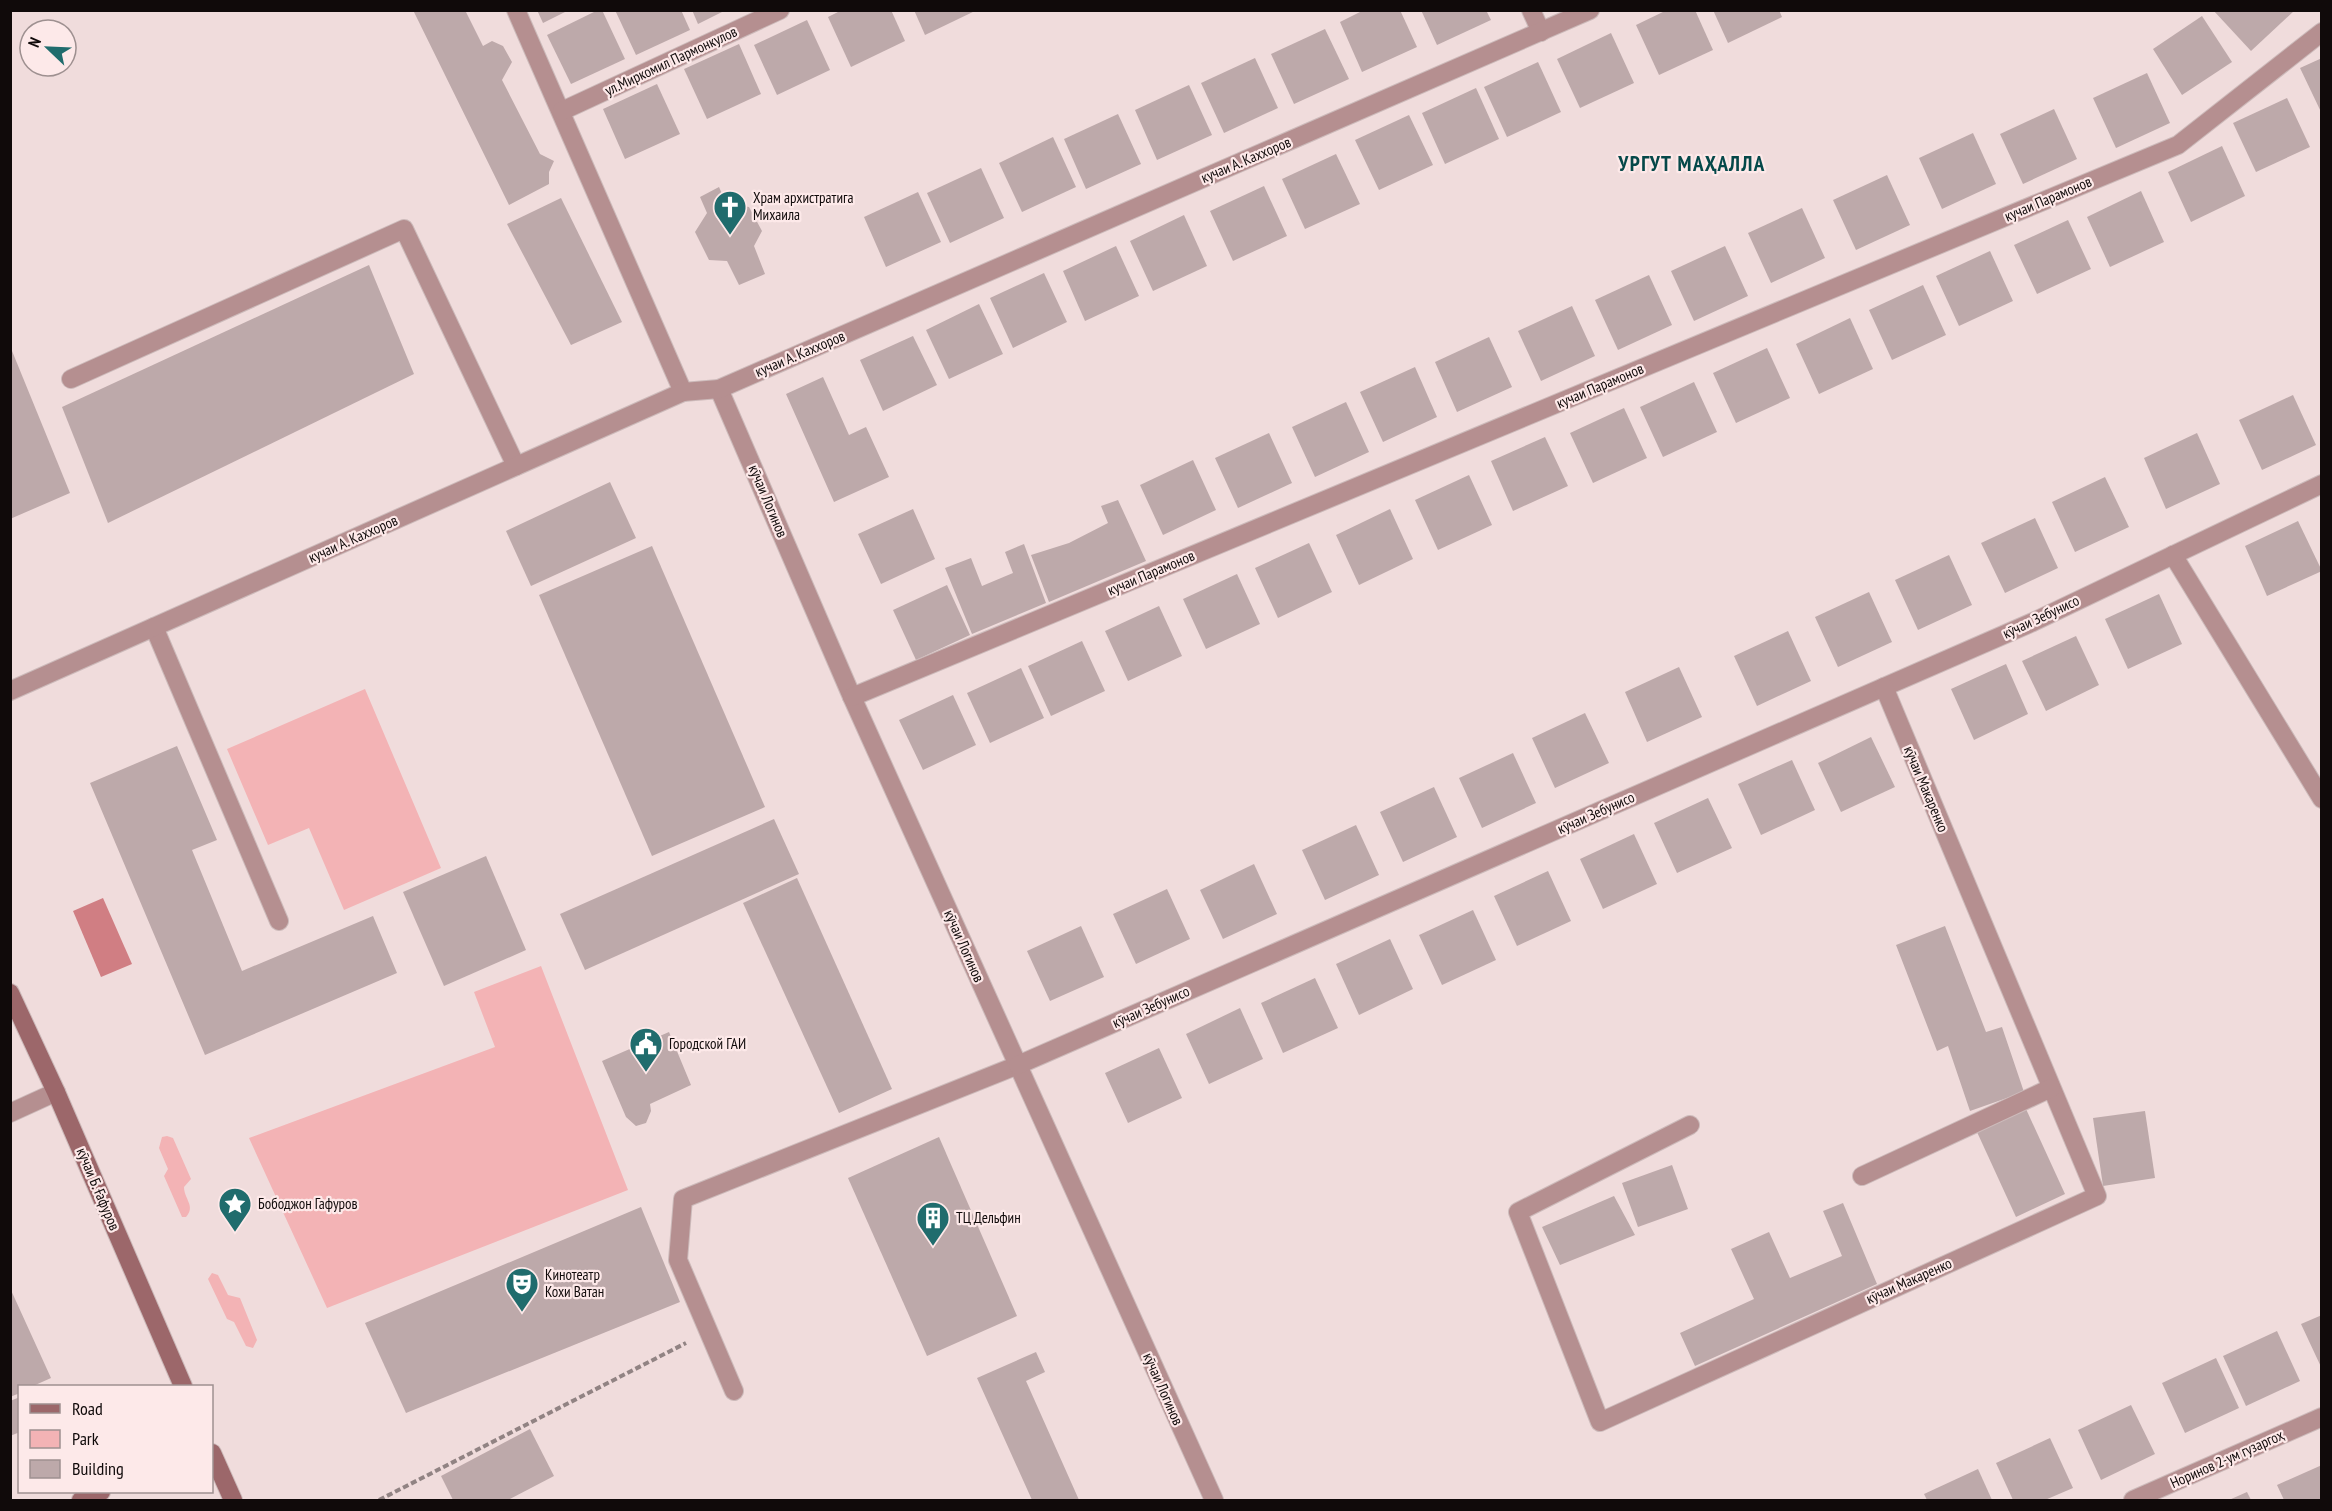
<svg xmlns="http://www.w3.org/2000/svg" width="2332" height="1511" viewBox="0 0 2332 1511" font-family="'PT Sans Narrow',sans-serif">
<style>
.green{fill:#f3b3b5}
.water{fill:#d07e83}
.building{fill:#bda9aa}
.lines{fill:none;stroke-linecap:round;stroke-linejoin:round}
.lane-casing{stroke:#ccbaba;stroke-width:20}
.street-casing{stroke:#ccbaba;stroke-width:20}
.secondary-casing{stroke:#ccbaba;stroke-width:20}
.path{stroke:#918383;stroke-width:4;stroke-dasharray:6 3;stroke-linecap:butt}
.lane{stroke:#b58f90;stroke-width:18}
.street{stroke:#b58f90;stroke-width:18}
.secondary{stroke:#9c676a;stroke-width:18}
.labels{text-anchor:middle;stroke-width:4.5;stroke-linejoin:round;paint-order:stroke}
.street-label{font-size:15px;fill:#100a0a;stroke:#fde9e9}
.poi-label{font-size:15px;fill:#100a0a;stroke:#fde9e9;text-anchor:start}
.district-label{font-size:21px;font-weight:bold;letter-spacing:1.5px;fill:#054849;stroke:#fde9e9}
</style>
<rect width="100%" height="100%" fill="#f0dcdc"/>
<g class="green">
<polygon points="365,689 441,868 344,910 309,828 268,845 227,749"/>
<polygon points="541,966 628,1190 327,1308 249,1138 495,1047 474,992"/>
<path d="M167 1136 173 1138 191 1179 184 1187C184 1199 196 1206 186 1217H182L164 1176 168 1169 159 1148 162 1137Z"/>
<polygon points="212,1273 218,1275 228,1295 240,1298 257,1340 253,1348 246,1346 234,1322 227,1319 208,1279"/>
</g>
<polygon class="water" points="103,898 132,964 101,977 73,911"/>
<g class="building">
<polygon points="413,10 465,10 483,46 492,41 503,46 512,62 502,80 540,154 554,161 549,172 549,184 509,205"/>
<polygon points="537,10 569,10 543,23"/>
<polygon points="598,10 602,10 625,59 571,84 547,35"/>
<polygon points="615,10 681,10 690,30 636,55"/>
<polygon points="692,10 726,10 698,24"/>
<polygon points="842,10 891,10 905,41 851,67 828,17"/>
<polygon points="914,10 977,10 925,35"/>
<polygon points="1364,10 1400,10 1417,47 1362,72 1340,22"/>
<polygon points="1421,10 1486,10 1491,20 1437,45"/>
<polygon points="1667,10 1695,10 1713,50 1659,75 1636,25"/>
<polygon points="1713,10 1779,10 1782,17 1728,43"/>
<polygon points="2213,10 2295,10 2251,51"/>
<polygon points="2202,16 2232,62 2182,95 2153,49"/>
<polygon points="807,20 830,70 777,95 754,45"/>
<polygon points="1325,29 1349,79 1294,104 1271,54"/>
<polygon points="1611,33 1634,83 1580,108 1557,59"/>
<polygon points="739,44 761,94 707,119 684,69"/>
<polygon points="1255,58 1278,108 1224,133 1201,83"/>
<polygon points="2322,58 2322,114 2300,68"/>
<polygon points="1538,62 1561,112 1507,137 1484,87"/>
<polygon points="2147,73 2170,123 2116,148 2093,98"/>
<polygon points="657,84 680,134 625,159 603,109"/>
<polygon points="1189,85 1212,135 1157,160 1135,110"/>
<polygon points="1476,88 1499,139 1445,164 1422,113"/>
<polygon points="2287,98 2310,147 2256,172 2233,123"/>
<polygon points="2054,109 2077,159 2023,184 2000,134"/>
<polygon points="1118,114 1141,164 1086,189 1064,139"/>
<polygon points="1409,115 1433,165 1379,190 1355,140"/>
<polygon points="1973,133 1996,184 1942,209 1919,158"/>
<polygon points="1053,137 1076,187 1022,212 999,163"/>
<polygon points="2222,146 2245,196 2191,222 2168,172"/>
<polygon points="1336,154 1360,204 1305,229 1282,179"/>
<polygon points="981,168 1004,218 950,243 927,193"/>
<polygon points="1887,175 1910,225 1856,250 1833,200"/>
<polygon points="1264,186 1287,236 1233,261 1210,211"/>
<polygon points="719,187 726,203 749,207 762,231 754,246 765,274 739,285 727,261 709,260 695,232 707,213 700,197"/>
<polygon points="2141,191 2164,242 2110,267 2087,217"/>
<polygon points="918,192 941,242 886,267 864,217"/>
<polygon points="561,198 622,322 571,345 507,224"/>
<polygon points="1802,208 1825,258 1771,283 1748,233"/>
<polygon points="1184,215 1207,266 1153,291 1130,241"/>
<polygon points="2068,220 2091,269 2037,294 2014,245"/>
<polygon points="1116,246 1139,296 1085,321 1063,271"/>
<polygon points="1725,246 1748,296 1694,321 1671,271"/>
<polygon points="1990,251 2013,301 1959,326 1936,276"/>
<polygon points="369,265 414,374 108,523 62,407"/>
<polygon points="1044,273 1067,322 1013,348 990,298"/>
<polygon points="1649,275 1672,325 1618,350 1595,300"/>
<polygon points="1923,285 1946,335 1892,360 1869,310"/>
<polygon points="979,304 1003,354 949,379 926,330"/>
<polygon points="1572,306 1595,356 1541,381 1518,331"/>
<polygon points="1850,318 1873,369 1819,394 1796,344"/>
<polygon points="913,336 937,385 883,411 860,360"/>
<polygon points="1489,337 1512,387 1457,412 1435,362"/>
<polygon points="10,346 70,493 10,519"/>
<polygon points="1767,348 1790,398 1736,423 1713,373"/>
<polygon points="1415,367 1437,417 1383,442 1360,392"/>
<polygon points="823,377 849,435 866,427 889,477 834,502 786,394"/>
<polygon points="1694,382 1717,432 1663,457 1640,407"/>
<polygon points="2293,395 2316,445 2262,470 2239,420"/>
<polygon points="1346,402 1369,452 1315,477 1292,427"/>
<polygon points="1624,408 1647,458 1593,483 1570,433"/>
<polygon points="1269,433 1292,483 1238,508 1215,458"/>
<polygon points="2197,433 2220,484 2166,509 2144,458"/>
<polygon points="1545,437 1568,486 1513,511 1491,461"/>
<polygon points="1193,460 1216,510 1163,535 1140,485"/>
<polygon points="1469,475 1492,525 1438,550 1415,500"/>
<polygon points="2105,477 2129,527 2075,552 2052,502"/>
<polygon points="610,482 636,538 531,586 506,531"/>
<polygon points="1118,500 1146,561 1049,602 1031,555 1069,543 1108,523 1101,506"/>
<polygon points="913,509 935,559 881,584 858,534"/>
<polygon points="1390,509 1413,559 1359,585 1336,535"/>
<polygon points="2035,518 2058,568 2005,593 1981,543"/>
<polygon points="2298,521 2322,571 2267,596 2245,546"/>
<polygon points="1309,543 1332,592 1278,618 1255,568"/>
<polygon points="1024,544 1046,603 972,634 945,568 971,558 982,586 1013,573 1005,552"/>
<polygon points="652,546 765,807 652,856 539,595"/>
<polygon points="1949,555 1972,605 1918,630 1895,580"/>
<polygon points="1237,574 1260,624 1206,649 1183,599"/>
<polygon points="947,585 970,635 916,660 893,610"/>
<polygon points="1869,592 1892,642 1838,667 1815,617"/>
<polygon points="2159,594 2182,644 2128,669 2105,619"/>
<polygon points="1159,606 1182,656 1128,681 1105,631"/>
<polygon points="1788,631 1811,681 1757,706 1734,656"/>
<polygon points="2076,636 2099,685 2046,711 2022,661"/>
<polygon points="1082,641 1105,691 1051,716 1028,666"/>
<polygon points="2006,664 2028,714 1974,740 1951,689"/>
<polygon points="1679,667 1702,717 1647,742 1625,692"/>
<polygon points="1021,668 1044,718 990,743 967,693"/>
<polygon points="953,695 976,745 923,770 899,720"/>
<polygon points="1585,713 1609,763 1555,788 1532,738"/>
<polygon points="1871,737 1895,787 1841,812 1818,763"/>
<polygon points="177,746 217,840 192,850 242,971 373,916 397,973 205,1055 90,783"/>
<polygon points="1513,753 1536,803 1482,828 1459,778"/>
<polygon points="1792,760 1815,810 1761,835 1738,784"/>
<polygon points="1434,787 1457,837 1403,862 1380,812"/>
<polygon points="1708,798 1732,848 1677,873 1654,823"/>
<polygon points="774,819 799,874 585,970 560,914"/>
<polygon points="1356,825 1379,875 1325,900 1302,850"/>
<polygon points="1634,834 1657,884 1603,909 1580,859"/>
<polygon points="486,856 526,950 444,986 403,892"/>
<polygon points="1254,864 1277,914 1223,939 1200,890"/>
<polygon points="1548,871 1571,921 1517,946 1494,896"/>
<polygon points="797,878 892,1089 839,1113 743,903"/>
<polygon points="1167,889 1190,939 1136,964 1113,914"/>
<polygon points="1473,910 1496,960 1442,985 1419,935"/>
<polygon points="1081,926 1104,977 1050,1001 1027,951"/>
<polygon points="1945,926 1986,1032 2002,1027 2024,1092 1970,1111 1948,1046 1937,1051 1896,945"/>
<polygon points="1390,939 1413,989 1359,1015 1336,964"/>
<polygon points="1315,978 1338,1028 1283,1053 1261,1003"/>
<polygon points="1240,1008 1263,1059 1209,1084 1186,1034"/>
<polygon points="669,1032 691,1085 650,1104 651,1111 646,1123 636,1126 626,1117 602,1061"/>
<polygon points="1159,1048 1182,1098 1128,1123 1105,1073"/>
<polygon points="2026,1109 2065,1194 2016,1217 1977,1132"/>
<polygon points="2145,1111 2155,1178 2103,1186 2093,1118"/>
<polygon points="939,1137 1017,1316 927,1356 848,1178"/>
<polygon points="1672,1165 1688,1209 1638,1227 1622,1183"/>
<polygon points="1614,1196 1635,1235 1560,1265 1542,1227"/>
<polygon points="1843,1203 1877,1284 1695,1366 1680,1333 1754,1299 1731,1249 1769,1232 1790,1278 1842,1256 1823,1211"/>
<polygon points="641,1207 680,1302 406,1413 365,1323"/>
<polygon points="10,1288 51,1378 33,1386 20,1386 20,1393 10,1397"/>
<polygon points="2322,1315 2322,1369 2301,1324"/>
<polygon points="2277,1331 2300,1381 2246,1406 2223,1356"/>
<polygon points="1036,1352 1045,1372 1026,1381 1079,1500 1032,1500 977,1378"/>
<polygon points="2216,1358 2239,1408 2185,1433 2162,1383"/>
<polygon points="20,1397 20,1432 10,1436 10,1401"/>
<polygon points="2131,1405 2155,1454 2101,1480 2078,1430"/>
<polygon points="530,1429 554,1476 508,1500 453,1500 441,1476"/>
<polygon points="2050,1438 2073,1488 2045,1500 2013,1500 1996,1463"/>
<polygon points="2322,1465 2322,1500 2284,1500 2277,1485"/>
<polygon points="1978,1469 1992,1500 1927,1500 1924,1494"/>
<polygon points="2247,1492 2251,1500 2229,1500"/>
</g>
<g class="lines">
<g class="lane-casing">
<g id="lane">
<polyline points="71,379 404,229 516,466"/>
<polyline points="154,627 279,921"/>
<polyline points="10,1113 56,1092"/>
<polyline points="734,1391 678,1260 683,1199 1018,1065"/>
</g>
</g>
<g class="street-casing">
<g id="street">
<polyline points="516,10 683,392"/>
<polyline points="1531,10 1541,32"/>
<polyline points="562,111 780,10"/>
<polyline points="719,389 852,697 1214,1500"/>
<polyline points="2173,555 2322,799"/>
<polyline points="10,691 683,392 719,389 1590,10"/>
<polyline points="852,697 2178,145 2322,32"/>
<polyline points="1018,1065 2033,622 2322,484"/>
<polyline points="1690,1125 1518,1212 1600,1422 2097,1196 1884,687"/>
<polyline points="1862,1176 2051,1088"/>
<polyline points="2133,1500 2322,1417"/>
</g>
</g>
<g class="secondary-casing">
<g id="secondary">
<polyline points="10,993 56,1092 183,1386"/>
<polyline points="212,1453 233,1500"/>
<polyline points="81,1500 101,1492"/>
</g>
</g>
<polyline class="path" points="379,1500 686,1343"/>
<use href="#lane" class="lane"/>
<use href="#street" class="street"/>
<use href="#secondary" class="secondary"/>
</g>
<defs>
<g id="church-pin" transform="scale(1.725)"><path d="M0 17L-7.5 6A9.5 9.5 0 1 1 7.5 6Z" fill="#206c6d" stroke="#fde9e9"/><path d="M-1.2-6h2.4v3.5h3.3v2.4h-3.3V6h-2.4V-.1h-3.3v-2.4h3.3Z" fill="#fff"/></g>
<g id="civic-pin" transform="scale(1.725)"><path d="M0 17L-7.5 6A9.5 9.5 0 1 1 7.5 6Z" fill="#206c6d" stroke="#fde9e9"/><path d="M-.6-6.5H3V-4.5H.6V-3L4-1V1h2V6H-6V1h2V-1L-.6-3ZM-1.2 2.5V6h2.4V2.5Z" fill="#fff"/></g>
<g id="sight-pin" transform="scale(1.725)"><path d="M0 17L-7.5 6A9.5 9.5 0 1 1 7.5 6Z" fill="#206c6d" stroke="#fde9e9"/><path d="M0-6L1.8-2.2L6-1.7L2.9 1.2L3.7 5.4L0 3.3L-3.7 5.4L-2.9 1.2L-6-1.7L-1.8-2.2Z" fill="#fff"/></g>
<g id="building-pin" transform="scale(1.725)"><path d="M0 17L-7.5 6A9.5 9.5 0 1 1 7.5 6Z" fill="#206c6d" stroke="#fde9e9"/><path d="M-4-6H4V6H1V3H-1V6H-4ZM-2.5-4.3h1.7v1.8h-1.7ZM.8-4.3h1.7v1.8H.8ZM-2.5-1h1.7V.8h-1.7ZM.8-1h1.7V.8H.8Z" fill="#fff"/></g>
<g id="theatre-pin" transform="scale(1.725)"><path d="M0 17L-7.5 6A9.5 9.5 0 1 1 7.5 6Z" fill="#206c6d" stroke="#fde9e9"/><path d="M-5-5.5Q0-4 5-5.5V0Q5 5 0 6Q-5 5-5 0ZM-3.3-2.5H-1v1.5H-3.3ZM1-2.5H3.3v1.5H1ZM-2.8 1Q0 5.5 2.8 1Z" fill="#fff"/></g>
</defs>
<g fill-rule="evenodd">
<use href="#church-pin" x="730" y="207"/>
<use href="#civic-pin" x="646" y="1044"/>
<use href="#sight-pin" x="235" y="1204"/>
<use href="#building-pin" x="933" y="1218"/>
<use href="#theatre-pin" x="522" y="1284"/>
</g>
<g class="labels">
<g class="street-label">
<text transform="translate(671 61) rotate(-25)" y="5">ул.Миркомил Пармонкулов</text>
<text transform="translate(1246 160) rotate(-23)" y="5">кучаи А. Каххоров</text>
<text transform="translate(2048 199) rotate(-23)" y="5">кучаи Парамонов</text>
<text transform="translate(800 354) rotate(-23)" y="5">кучаи А. Каххоров</text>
<text transform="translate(1600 386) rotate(-23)" y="5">кучаи Парамонов</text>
<text transform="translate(768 501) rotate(67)" y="5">кӯчаи Логинов</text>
<text transform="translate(353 539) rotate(-24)" y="5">кучаи А. Каххоров</text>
<text transform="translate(1151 573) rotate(-23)" y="5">кучаи Парамонов</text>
<text transform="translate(2041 617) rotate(-25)" y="5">кӯчаи Зебунисо</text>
<text transform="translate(1926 789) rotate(67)" y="5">кӯчаи Макаренко</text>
<text transform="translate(1596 813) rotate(-24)" y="5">кӯчаи Зебунисо</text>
<text transform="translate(964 946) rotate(66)" y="5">кӯчаи Логинов</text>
<text transform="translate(1151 1007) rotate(-24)" y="5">кӯчаи Зебунисо</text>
<text transform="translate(98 1189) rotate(67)" y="5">кӯчаи Б. Ғафуров</text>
<text transform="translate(1909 1281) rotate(-24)" y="5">кӯчаи Макаренко</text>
<text transform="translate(1163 1389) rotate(66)" y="5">кӯчаи Логинов</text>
<text transform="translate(2227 1459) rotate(-24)" y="5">Норинов 2-ум гузаргоҳ</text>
</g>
<g class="poi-label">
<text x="753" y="203">Храм архистратига<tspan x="753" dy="17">Михаила</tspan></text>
<text x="669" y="1049">Городской ГАИ</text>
<text x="258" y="1209">Бободжон Гафуров</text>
<text x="956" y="1223">ТЦ Дельфин</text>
<text x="545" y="1280">Кинотеатр<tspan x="545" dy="17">Кохи Ватан</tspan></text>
</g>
<g class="district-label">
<text x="1692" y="171">УРГУТ МАҲАЛЛА</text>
</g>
</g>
<rect width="2332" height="1511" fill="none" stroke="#100a0a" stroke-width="24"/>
<rect x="18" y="1385" width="195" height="108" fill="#fde9e9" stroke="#9e9090" stroke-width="1.5"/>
<rect x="30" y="1404" width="30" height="9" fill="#9c676a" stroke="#9e9090" stroke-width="1.5"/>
<text x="72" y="1415" font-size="18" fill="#100a0a">Road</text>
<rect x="30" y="1430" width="30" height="18" fill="#f3b3b5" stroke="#9e9090" stroke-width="1.5"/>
<text x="72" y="1445" font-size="18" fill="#100a0a">Park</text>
<rect x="30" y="1460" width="30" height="18" fill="#bda9aa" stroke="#9e9090" stroke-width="1.5"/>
<text x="72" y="1475" font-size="18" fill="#100a0a">Building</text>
<g transform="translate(48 48) rotate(293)"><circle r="28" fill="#fde9e9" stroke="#9e9090" stroke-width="1.5"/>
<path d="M0-4.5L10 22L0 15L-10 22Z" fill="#206c6d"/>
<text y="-9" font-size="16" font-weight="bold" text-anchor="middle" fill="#100a0a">N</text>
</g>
</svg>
